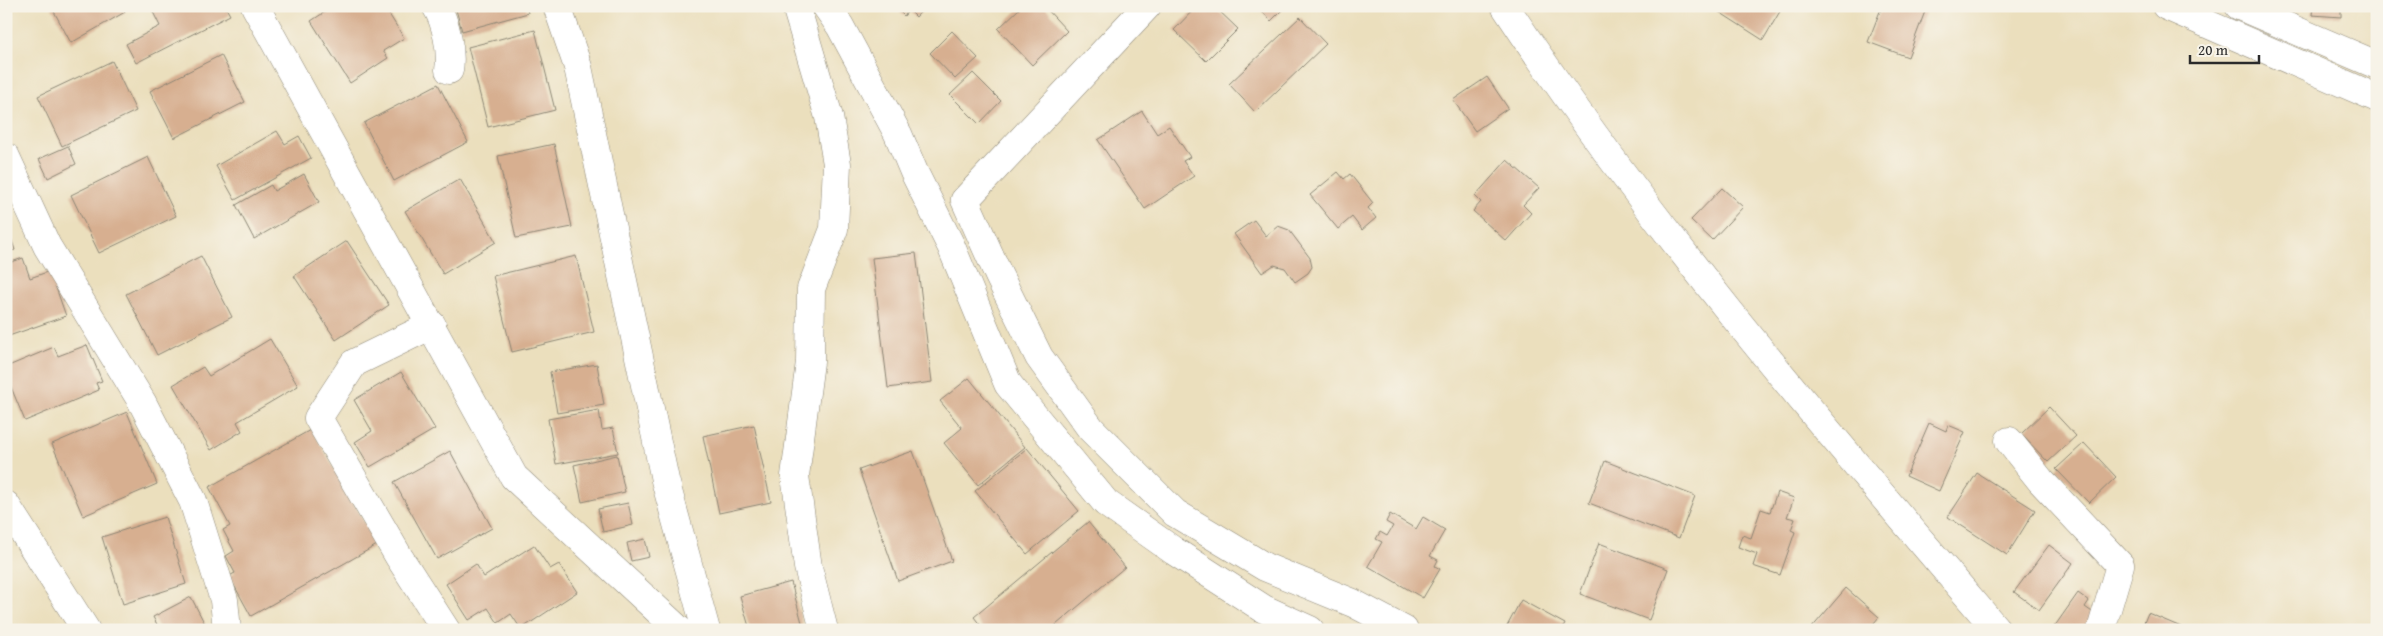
<svg xmlns="http://www.w3.org/2000/svg" width="2383" height="636" viewBox="0 0 2383 636" font-family="'Gentium Book Plus',serif">
<style>
.building{fill:#d7af90}
.lines{fill:none;stroke-linecap:round;stroke-linejoin:round}
.minor-casing{stroke:#8b8574;stroke-width:29}
.tertiary-casing{stroke:#8b8574;stroke-width:29}
.secondary-casing{stroke:#8b8574;stroke-width:29}
.primary-casing{stroke:#8b8574;stroke-width:29}
.minor{stroke:#fff;stroke-width:28}
.tertiary{stroke:#fff;stroke-width:28}
.secondary{stroke:#fff;stroke-width:28}
.primary{stroke:#fff;stroke-width:28}
</style>
<rect width="100%" height="100%" fill="#f7f3e8"/>
<filter id="ink" filterUnits="userSpaceOnUse"><feTurbulence type="fractalNoise" baseFrequency=".02" numOctaves="2"/><feDisplacementMap in="SourceGraphic" scale="10" xChannelSelector="R" yChannelSelector="G"/><feConvolveMatrix kernelMatrix="1 2 1 2 8 2 1 2 1" color-interpolation-filters="sRGB"/></filter>
<filter id="wash" filterUnits="userSpaceOnUse"><feTurbulence type="fractalNoise" baseFrequency=".0096" numOctaves="4" result="noise"/><feDisplacementMap in="SourceGraphic" scale="20" xChannelSelector="R" yChannelSelector="G"/><feGaussianBlur stdDeviation="1.12" result="paint"/><feColorMatrix in="noise" values="0 0 0 0 0 0 0 0 0 0 0 0 0 0 0 0 0 1.4 0 .05"/><feComposite in="paint" operator="in"/></filter>
<g filter="url(#wash)">
<rect width="100%" height="100%" fill="#ebdfbd"/>
<g id="blocks">
<g class="building">
<polygon points="51,6 121,6 125,12 71,43"/>
<polygon points="150,6 225,6 230,15 136,63 126,44 160,26"/>
<polygon points="334,6 384,6 404,38 383,51 388,58 350,83 311,21"/>
<polygon points="455,6 526,6 528,13 462,31"/>
<polygon points="894,6 926,6 916,17 909,10 904,16"/>
<polygon points="1022,6 1044,6 1067,31 1032,65 998,29"/>
<polygon points="1197,6 1214,6 1238,29 1206,61 1174,30"/>
<polygon points="1257,6 1286,6 1271,21"/>
<polygon points="1710,6 1779,6 1782,8 1763,40"/>
<polygon points="1882,6 1927,6 1908,57 1868,42"/>
<polygon points="2313,6 2341,6 2341,17 2312,15"/>
<polygon points="1300,17 1326,44 1255,112 1229,84"/>
<polygon points="535,30 555,110 488,127 468,47"/>
<polygon points="952,31 978,58 955,79 930,53"/>
<polygon points="221,55 245,102 174,138 150,91"/>
<polygon points="112,61 136,111 62,146 38,96"/>
<polygon points="973,73 1001,101 979,124 950,95"/>
<polygon points="1487,77 1508,108 1475,131 1453,100"/>
<polygon points="438,84 468,142 394,181 364,123"/>
<polygon points="1142,111 1157,134 1169,126 1190,157 1183,161 1194,176 1145,209 1098,140"/>
<polygon points="277,131 285,144 299,136 311,158 235,200 216,166"/>
<polygon points="554,144 572,227 516,238 498,156"/>
<polygon points="68,146 76,164 48,178 39,159"/>
<polygon points="148,157 176,216 99,253 71,195"/>
<polygon points="1507,160 1539,188 1523,205 1531,213 1506,241 1473,211 1481,202 1475,196"/>
<polygon points="1338,172 1344,179 1350,174 1373,203 1368,208 1376,218 1362,230 1352,217 1338,229 1310,195"/>
<polygon points="304,174 319,202 254,239 236,205 271,185 274,191"/>
<polygon points="460,179 496,242 443,274 405,211"/>
<polygon points="1722,188 1743,207 1712,240 1691,220"/>
<polygon points="1254,220 1266,236 1278,226 1289,230 1310,258 1312,267 1308,273 1295,282 1285,268 1274,265 1262,273 1234,234"/>
<polygon points="6,223 15,250 6,253"/>
<polygon points="347,241 389,305 336,340 294,276"/>
<polygon points="916,253 932,382 888,388 872,258"/>
<polygon points="201,256 232,317 157,355 126,294"/>
<polygon points="576,256 594,332 512,352 493,276"/>
<polygon points="23,258 30,278 50,271 66,316 6,337 6,264"/>
<polygon points="270,339 298,386 237,422 242,431 211,450 173,385 203,367 209,376"/>
<polygon points="87,345 102,381 96,383 99,390 25,421 6,375 6,367 54,347 58,356"/>
<polygon points="597,364 604,405 557,413 550,372"/>
<polygon points="401,372 435,429 370,467 355,442 372,431 354,400"/>
<polygon points="969,378 1025,447 978,485 944,443 962,428 940,401"/>
<polygon points="2049,407 2076,436 2048,462 2021,434"/>
<polygon points="599,410 602,430 613,428 618,453 556,464 548,419"/>
<polygon points="127,412 157,484 83,516 52,444"/>
<polygon points="1929,423 1946,431 1948,425 1965,432 1939,491 1906,476"/>
<polygon points="754,425 771,502 719,513 703,436"/>
<polygon points="312,429 377,545 251,616 229,576 235,573 226,556 234,551 223,530 230,526 209,487"/>
<polygon points="2084,443 2116,477 2089,503 2056,469"/>
<polygon points="1027,448 1079,511 1027,554 975,491"/>
<polygon points="450,451 492,528 437,559 394,482"/>
<polygon points="913,451 952,561 898,581 859,470"/>
<polygon points="617,455 625,492 582,502 574,465"/>
<polygon points="1605,461 1695,496 1679,538 1589,503"/>
<polygon points="1977,473 2035,510 2007,555 1948,517"/>
<polygon points="1777,492 1794,498 1787,517 1795,519 1791,530 1795,532 1780,575 1753,566 1757,554 1738,547 1742,535 1751,538 1761,509 1770,512"/>
<polygon points="628,503 633,525 603,532 598,509"/>
<polygon points="1390,514 1416,529 1423,517 1445,530 1430,556 1438,560 1435,566 1440,569 1423,598 1368,566 1382,542 1376,539 1380,532 1387,536 1393,526 1386,522"/>
<polygon points="165,517 186,584 123,604 102,537"/>
<polygon points="1088,522 1125,567 1050,630 984,630 974,617"/>
<polygon points="645,539 649,557 631,561 627,543"/>
<polygon points="1599,543 1668,569 1649,620 1580,594"/>
<polygon points="534,545 550,569 559,564 577,592 521,629 511,614 498,623 488,608 469,620 446,584 476,564 484,577"/>
<polygon points="2049,545 2073,563 2039,610 2014,592"/>
<polygon points="791,582 804,630 750,630 740,596"/>
<polygon points="1846,588 1879,617 1868,630 1810,630"/>
<polygon points="2078,593 2089,601 2085,607 2095,614 2085,628 2087,630 2052,630"/>
<polygon points="191,597 208,630 160,630 153,617"/>
<polygon points="1521,600 1565,624 1562,630 1505,630"/>
<polygon points="2148,613 2188,630 2141,630"/>
</g>
</g>
</g>
<g filter="url(#ink)">
<use href="#blocks" fill-opacity="0" stroke="#8b8574" stroke-width="1"/>
<g class="lines">
<g class="minor-casing">
<g id="minor">
<polyline points="255,6 514,477 679,630"/>
<path d="M436 6C446 22 452 51 449 70"/>
<polyline points="796,6 829,117 837,164 834,229 811,289 810,362 795,476 808,567 824,630"/>
<polyline points="826,6 840,26 898,134 914,172 951,246 1008,384 1106,503 1174,551 1264,609 1310,630"/>
<polyline points="1147,6 965,200 999,276 1039,357 1091,429 1175,513 1265,567 1353,603 1404,630"/>
<polyline points="6,157 47,246 142,402 193,501 224,600 227,630"/>
<polyline points="432,325 354,363 318,418 399,557 446,630"/>
<polyline points="2009,441 2041,481 2120,565 2101,630"/>
</g>
</g>
<g class="tertiary-casing">
<path id="tertiary" d="M1505 6C1651 228 1825 429 1997 630"/>
</g>
<g class="secondary-casing">
<g id="secondary">
<polyline points="557,6 578,67 665,480 706,630"/>
<polyline points="6,505 86,630"/>
</g>
</g>
<g class="primary-casing">
<g id="primary">
<polyline points="2166,6 2377,98"/>
<polyline points="2239,6 2377,65"/>
</g>
</g>
<use href="#minor" class="minor"/>
<use href="#tertiary" class="tertiary"/>
<use href="#secondary" class="secondary"/>
<use href="#primary" class="primary"/>
</g>
</g>
<rect width="2383" height="636" fill="none" stroke="#f7f3e8" stroke-width="25"/>
<path d="M2190 55v8h69v-8" fill="none" stroke="#2b2b2b" stroke-width="2.5"/>
<text x="2198" y="55" font-size="15" fill="#2b2b2b" stroke="#f7f3e8" stroke-width="4" paint-order="stroke">20 m</text>
</svg>
